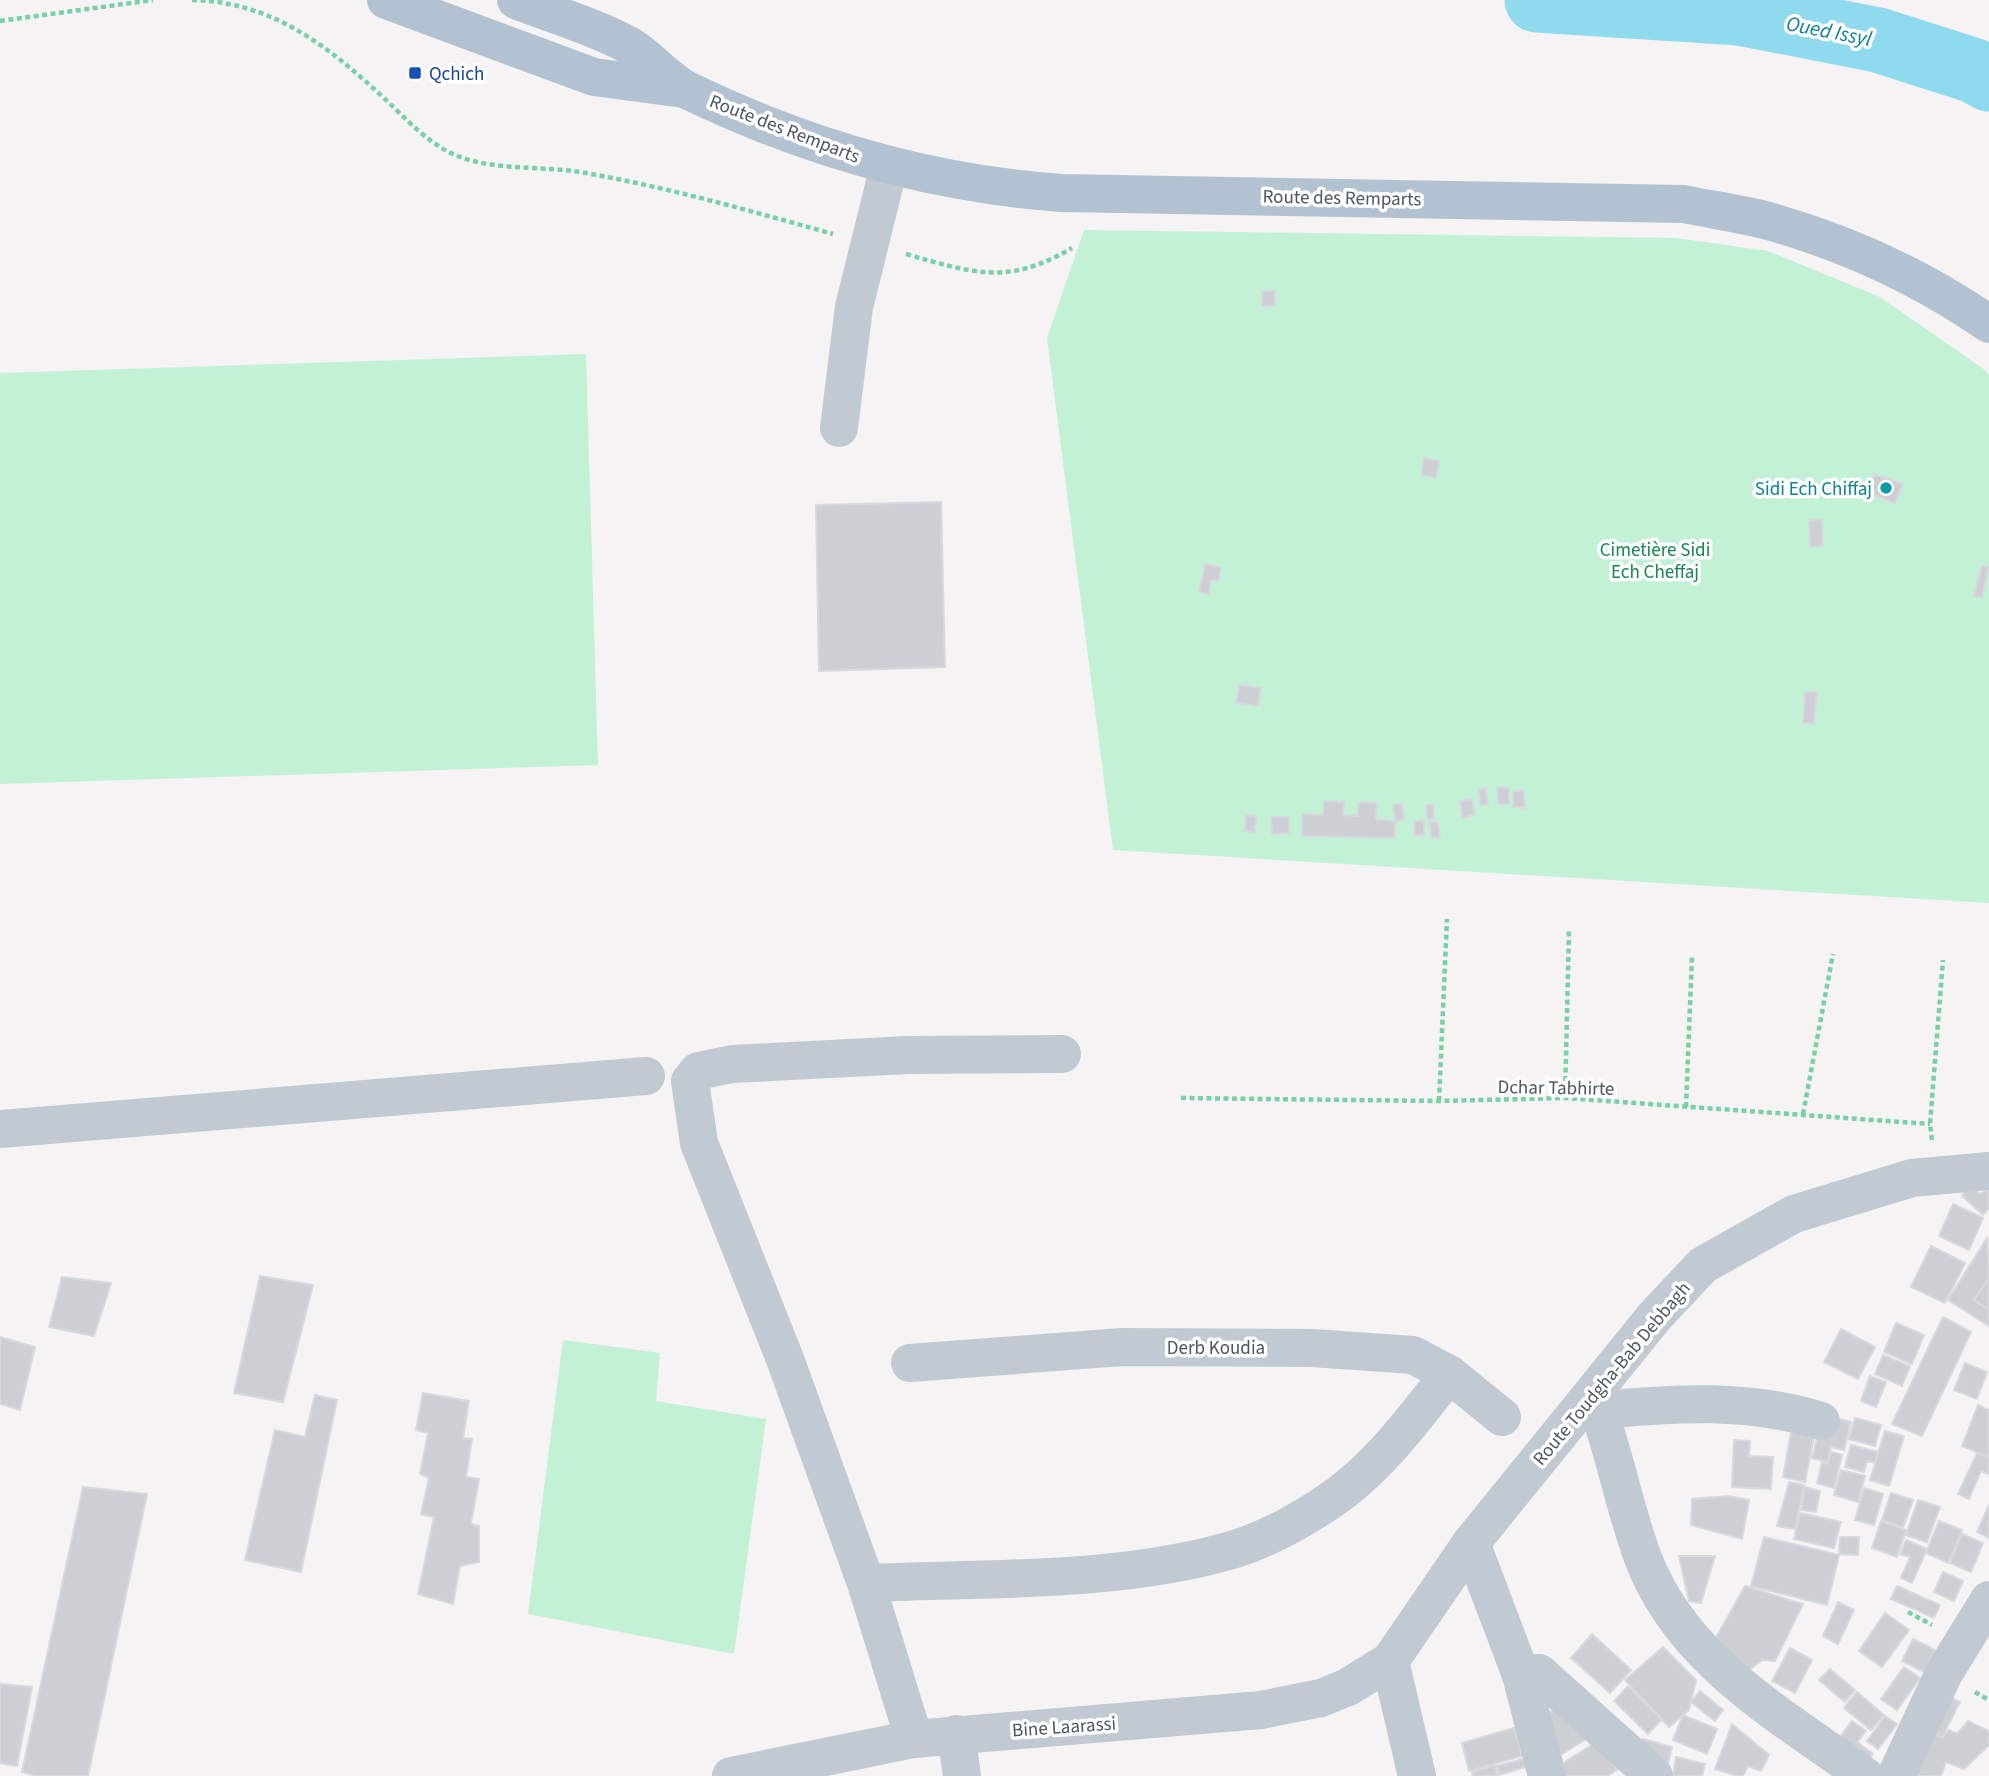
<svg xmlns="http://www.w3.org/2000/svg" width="1989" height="1776" viewBox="0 0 1989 1776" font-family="'Source Sans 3',sans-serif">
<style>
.green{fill:#c3f1d5}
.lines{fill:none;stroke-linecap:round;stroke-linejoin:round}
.river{stroke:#90daee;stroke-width:65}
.building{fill:#cdcfd5;stroke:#d7d9de;stroke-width:2}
.path{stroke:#7ad0a6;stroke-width:4.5;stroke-dasharray:5 3.5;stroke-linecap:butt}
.minor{stroke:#c1cad2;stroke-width:38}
.major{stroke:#b3c2d1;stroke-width:38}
.transit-dot{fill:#1a4fb4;stroke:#fff;stroke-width:2.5}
.culture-dot{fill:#0f9aa8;stroke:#fff;stroke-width:2.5}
.labels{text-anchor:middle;stroke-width:7;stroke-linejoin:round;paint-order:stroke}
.transit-label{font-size:19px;fill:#164399;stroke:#fff;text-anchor:start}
.street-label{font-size:19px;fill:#4a5661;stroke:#fff}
.culture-label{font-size:19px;fill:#0d838f;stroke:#fff;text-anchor:end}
.park-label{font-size:19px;fill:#17864f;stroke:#fff}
.water-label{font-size:21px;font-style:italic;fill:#0c7c9b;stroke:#fff}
</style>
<rect width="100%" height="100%" fill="#f5f3f3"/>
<g class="green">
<polygon points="1084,230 1676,238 1768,251 1880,297 1985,370 1989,375 1989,903 1113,850 1047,338"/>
<polygon points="586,354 598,765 0,784 0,373"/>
<polygon points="563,1340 660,1353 656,1401 766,1419 734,1654 528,1614"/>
</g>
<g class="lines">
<polyline class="river" points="1537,0 1740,13 1878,40 1975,71 1989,79"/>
</g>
<g class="building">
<rect x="1262" y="291" width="13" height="15"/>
<polygon points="1424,458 1439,461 1436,478 1421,475"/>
<polygon points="1875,474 1903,484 1895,503 1868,493"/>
<polygon points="941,502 945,667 819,671 816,505"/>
<polygon points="1822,519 1823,546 1810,547 1809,520"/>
<polygon points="1205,564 1221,567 1219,581 1211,580 1209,594 1199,592"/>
<polygon points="1982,566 1989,567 1982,598 1974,596"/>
<polygon points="1239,685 1261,688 1258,706 1236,703"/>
<polygon points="1805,692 1817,692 1814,724 1803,723"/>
<polygon points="1497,787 1509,788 1509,804 1498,804"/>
<polygon points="1486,788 1488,804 1480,805 1479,789"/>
<polygon points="1513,791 1524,791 1525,808 1513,807"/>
<polygon points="1472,799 1475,815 1462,818 1460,801"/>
<polygon points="1324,801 1344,802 1343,815 1358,816 1358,802 1377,803 1376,819 1395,821 1395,838 1302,836 1302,814 1323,815"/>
<polygon points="1402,803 1404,819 1395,821 1393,805"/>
<polygon points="1433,804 1434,818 1427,819 1426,805"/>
<polygon points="1246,815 1256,816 1255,832 1245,831"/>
<polygon points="1271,817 1289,817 1289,833 1272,834"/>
<polygon points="1424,820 1424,835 1415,836 1414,821"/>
<polygon points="1429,822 1438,822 1440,838 1431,838"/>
<polygon points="1970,1186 1980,1194 1989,1188 1989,1208 1983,1215 1962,1196"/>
<polygon points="1953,1204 1983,1218 1969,1250 1939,1236"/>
<polygon points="1987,1238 1989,1278 1974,1300 1989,1310 1989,1326 1948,1300"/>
<polygon points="1931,1246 1965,1263 1945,1303 1911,1287"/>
<polygon points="260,1276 313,1285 283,1402 234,1393"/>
<polygon points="62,1277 111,1283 94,1336 49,1327"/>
<polygon points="1989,1278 1989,1310 1974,1300"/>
<polygon points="1943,1317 1971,1332 1922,1436 1892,1424"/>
<polygon points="1896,1323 1924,1335 1912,1364 1884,1352"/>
<polygon points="1841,1329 1875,1347 1858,1379 1824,1362"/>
<polygon points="0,1337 35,1347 20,1410 0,1404"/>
<polygon points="1883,1355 1910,1366 1902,1386 1875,1374"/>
<polygon points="1965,1363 1987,1372 1977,1399 1954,1390"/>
<polygon points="1870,1376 1886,1382 1876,1407 1861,1401"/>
<polygon points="423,1393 469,1401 463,1438 472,1439 466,1477 479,1479 471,1524 479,1526 479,1562 460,1566 453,1604 418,1594 434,1517 421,1514 429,1478 420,1474 428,1433 416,1430"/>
<polygon points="315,1395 337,1400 301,1572 245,1560 275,1430 305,1437"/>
<polygon points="1978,1405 1989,1410 1989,1457 1962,1446"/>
<polygon points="1823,1415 1851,1422 1844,1450 1831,1447 1827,1462 1812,1458"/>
<polygon points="1855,1418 1881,1425 1875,1446 1849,1439"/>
<polygon points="1792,1427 1815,1431 1805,1482 1783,1477"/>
<polygon points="1885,1431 1904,1436 1889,1486 1870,1480"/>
<polygon points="1734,1440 1750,1441 1749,1456 1773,1457 1771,1489 1732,1487"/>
<polygon points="1851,1445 1878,1452 1875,1463 1867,1461 1864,1472 1845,1467"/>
<polygon points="1831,1452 1842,1455 1834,1488 1817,1483 1822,1462 1828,1464"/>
<polygon points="1977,1453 1989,1458 1989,1474 1981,1471 1969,1499 1958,1494"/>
<polygon points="1841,1470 1865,1476 1858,1502 1834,1495"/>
<polygon points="1789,1482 1804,1485 1795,1529 1777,1526"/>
<polygon points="83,1487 147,1494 88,1776 37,1776 22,1772"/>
<polygon points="1805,1487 1820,1491 1816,1512 1801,1510"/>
<polygon points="1864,1488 1883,1494 1874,1525 1855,1520"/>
<polygon points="1891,1493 1913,1500 1903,1527 1882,1520"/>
<polygon points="1729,1496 1749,1500 1742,1539 1691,1525 1692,1499"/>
<polygon points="1918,1500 1940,1507 1927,1542 1906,1535"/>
<polygon points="1989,1505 1989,1538 1977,1532"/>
<polygon points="1800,1513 1841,1522 1834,1548 1794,1539"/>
<polygon points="1881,1521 1906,1530 1897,1557 1872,1548"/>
<polygon points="1939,1521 1962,1530 1948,1563 1926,1553"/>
<polygon points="1962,1534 1983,1543 1971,1572 1950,1563"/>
<polygon points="1764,1537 1839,1555 1827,1605 1751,1586"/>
<polygon points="1840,1537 1859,1537 1858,1555 1839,1554"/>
<polygon points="1906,1540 1927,1549 1912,1583 1901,1578 1910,1557 1900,1554"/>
<polygon points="1679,1556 1715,1556 1701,1603 1689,1601"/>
<polygon points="1943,1572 1963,1581 1954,1601 1934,1592"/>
<polygon points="1745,1586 1803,1604 1775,1661 1762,1660 1748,1671 1713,1643"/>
<polygon points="1897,1586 1940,1605 1934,1618 1891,1599"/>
<polygon points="1838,1602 1854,1610 1838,1644 1823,1636"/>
<polygon points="1885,1613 1909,1630 1882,1667 1859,1651"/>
<polygon points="1592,1634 1631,1670 1610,1693 1571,1658"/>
<polygon points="1913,1639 1935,1650 1924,1672 1902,1661"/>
<polygon points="1663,1647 1696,1680 1689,1710 1669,1727 1625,1680"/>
<polygon points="1790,1648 1812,1660 1795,1693 1772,1681"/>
<polygon points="1904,1667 1920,1678 1897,1710 1881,1699"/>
<polygon points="1830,1669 1855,1690 1845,1702 1819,1680"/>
<polygon points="0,1684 32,1687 17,1766 0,1763"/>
<polygon points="1628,1686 1662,1719 1648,1734 1614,1701"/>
<polygon points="1700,1691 1723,1710 1715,1721 1691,1702"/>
<polygon points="1857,1692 1884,1715 1871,1730 1844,1708"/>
<polygon points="1947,1696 1960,1702 1942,1738 1929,1732"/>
<polygon points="1556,1707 1589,1737 1549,1762 1538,1725"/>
<polygon points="1683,1715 1717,1729 1707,1754 1673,1740"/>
<polygon points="1885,1716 1897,1724 1878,1749 1867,1741"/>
<polygon points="1852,1721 1866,1731 1857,1742 1873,1754 1860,1771 1831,1749"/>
<polygon points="1968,1721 1989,1731 1989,1745 1964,1769 1946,1762 1941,1776 1904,1776 1922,1728 1942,1738 1949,1730 1957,1734"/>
<polygon points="1732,1724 1769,1755 1761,1771 1748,1766 1743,1776 1738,1776 1715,1769"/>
<polygon points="1514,1728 1522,1756 1469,1771 1462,1743"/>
<polygon points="1643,1739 1672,1747 1667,1768 1640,1762"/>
<polygon points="1595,1743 1617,1770 1607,1776 1553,1776 1552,1770"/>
<polygon points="1676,1757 1705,1764 1702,1776 1673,1776"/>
<polygon points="1523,1759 1526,1767 1499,1775 1497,1766"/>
<polygon points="1495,1765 1498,1776 1473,1776 1472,1772"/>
</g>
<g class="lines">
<g class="path">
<path d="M192 0C273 2 328 46 385 99 405 118 429 144 455 155 496 172 544 165 586 173 670 188 751 211 833 234"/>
<polyline points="0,21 153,0"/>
<path d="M906 254C973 273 1008 286 1072 248"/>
<polyline points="1181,1098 1439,1101 1565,1098 1930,1124"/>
<polyline points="1565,1098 1569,931"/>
<polyline points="1439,1101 1447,919"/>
<polyline points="1686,1107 1692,956"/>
<polyline points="1803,1114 1833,954"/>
<polyline points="1932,1140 1930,1124 1943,960"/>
<polyline points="1908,1612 1932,1625"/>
<polyline points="1975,1692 1989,1700"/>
</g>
<g class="minor">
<polyline points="839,428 854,307 889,166"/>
<polyline points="0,1129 646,1076"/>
<polyline points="910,1363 1122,1347 1312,1348 1413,1355 1449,1374 1502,1417"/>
<path d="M1593 1395C1614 1447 1623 1505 1643 1558 1682 1661 1781 1715 1865 1776"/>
<path d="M1599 1410C1675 1403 1748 1398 1821 1421"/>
<polyline points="1471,1543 1521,1675 1547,1776"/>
<path d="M866 1583C984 1578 1122 1583 1235 1549 1266 1539 1298 1522 1325 1504 1375 1472 1413 1420 1449 1374"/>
<polyline points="1390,1661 1417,1776"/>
<polyline points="1521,1675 1539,1673 1654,1776"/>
<polyline points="956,1734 962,1776"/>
<polyline points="914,1739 866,1583 785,1359 699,1143 690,1081 698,1071 732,1064 908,1055 1062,1054"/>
<polyline points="731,1776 914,1739 1261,1710 1321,1698 1348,1687 1390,1661 1471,1543 1655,1316 1703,1265 1794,1214 1912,1178 1989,1171"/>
<polyline points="1896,1776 1944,1673 1989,1600"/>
</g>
<g class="major">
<polyline points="386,0 594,77 684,89"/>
<path d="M516 0C551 14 599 28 630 46 651 59 667 80 689 91 807 148 933 184 1062 193L1684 204C1713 210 1744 214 1772 222 1849 244 1924 279 1989 324"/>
</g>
</g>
<rect class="transit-dot" x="408" y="66" width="14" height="14" rx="3.5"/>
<circle class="culture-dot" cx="1886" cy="488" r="7"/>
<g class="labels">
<g class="transit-label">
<text x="429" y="80">Qchich</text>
</g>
<g class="street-label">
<text transform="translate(785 128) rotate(21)" y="7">Route des Remparts</text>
<text transform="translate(1342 197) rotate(1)" y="7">Route des Remparts</text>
<text transform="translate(1556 1087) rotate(1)" y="7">Dchar Tabhirte</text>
<text x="1216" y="1354">Derb Koudia</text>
<text transform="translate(1611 1373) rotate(-50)" y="7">Route Toudgha-Bab Debbagh</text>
<text transform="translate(1064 1726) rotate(-4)" y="7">Bine Laarassi</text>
</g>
<g class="culture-label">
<text x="1872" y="495">Sidi Ech Chiffaj</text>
</g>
<g class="park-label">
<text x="1655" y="556">Cimetière Sidi<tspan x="1655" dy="22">Ech Cheffaj</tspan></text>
</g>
<g class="water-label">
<text transform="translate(1829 31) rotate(11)" y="7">Oued Issyl</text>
</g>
</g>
</svg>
